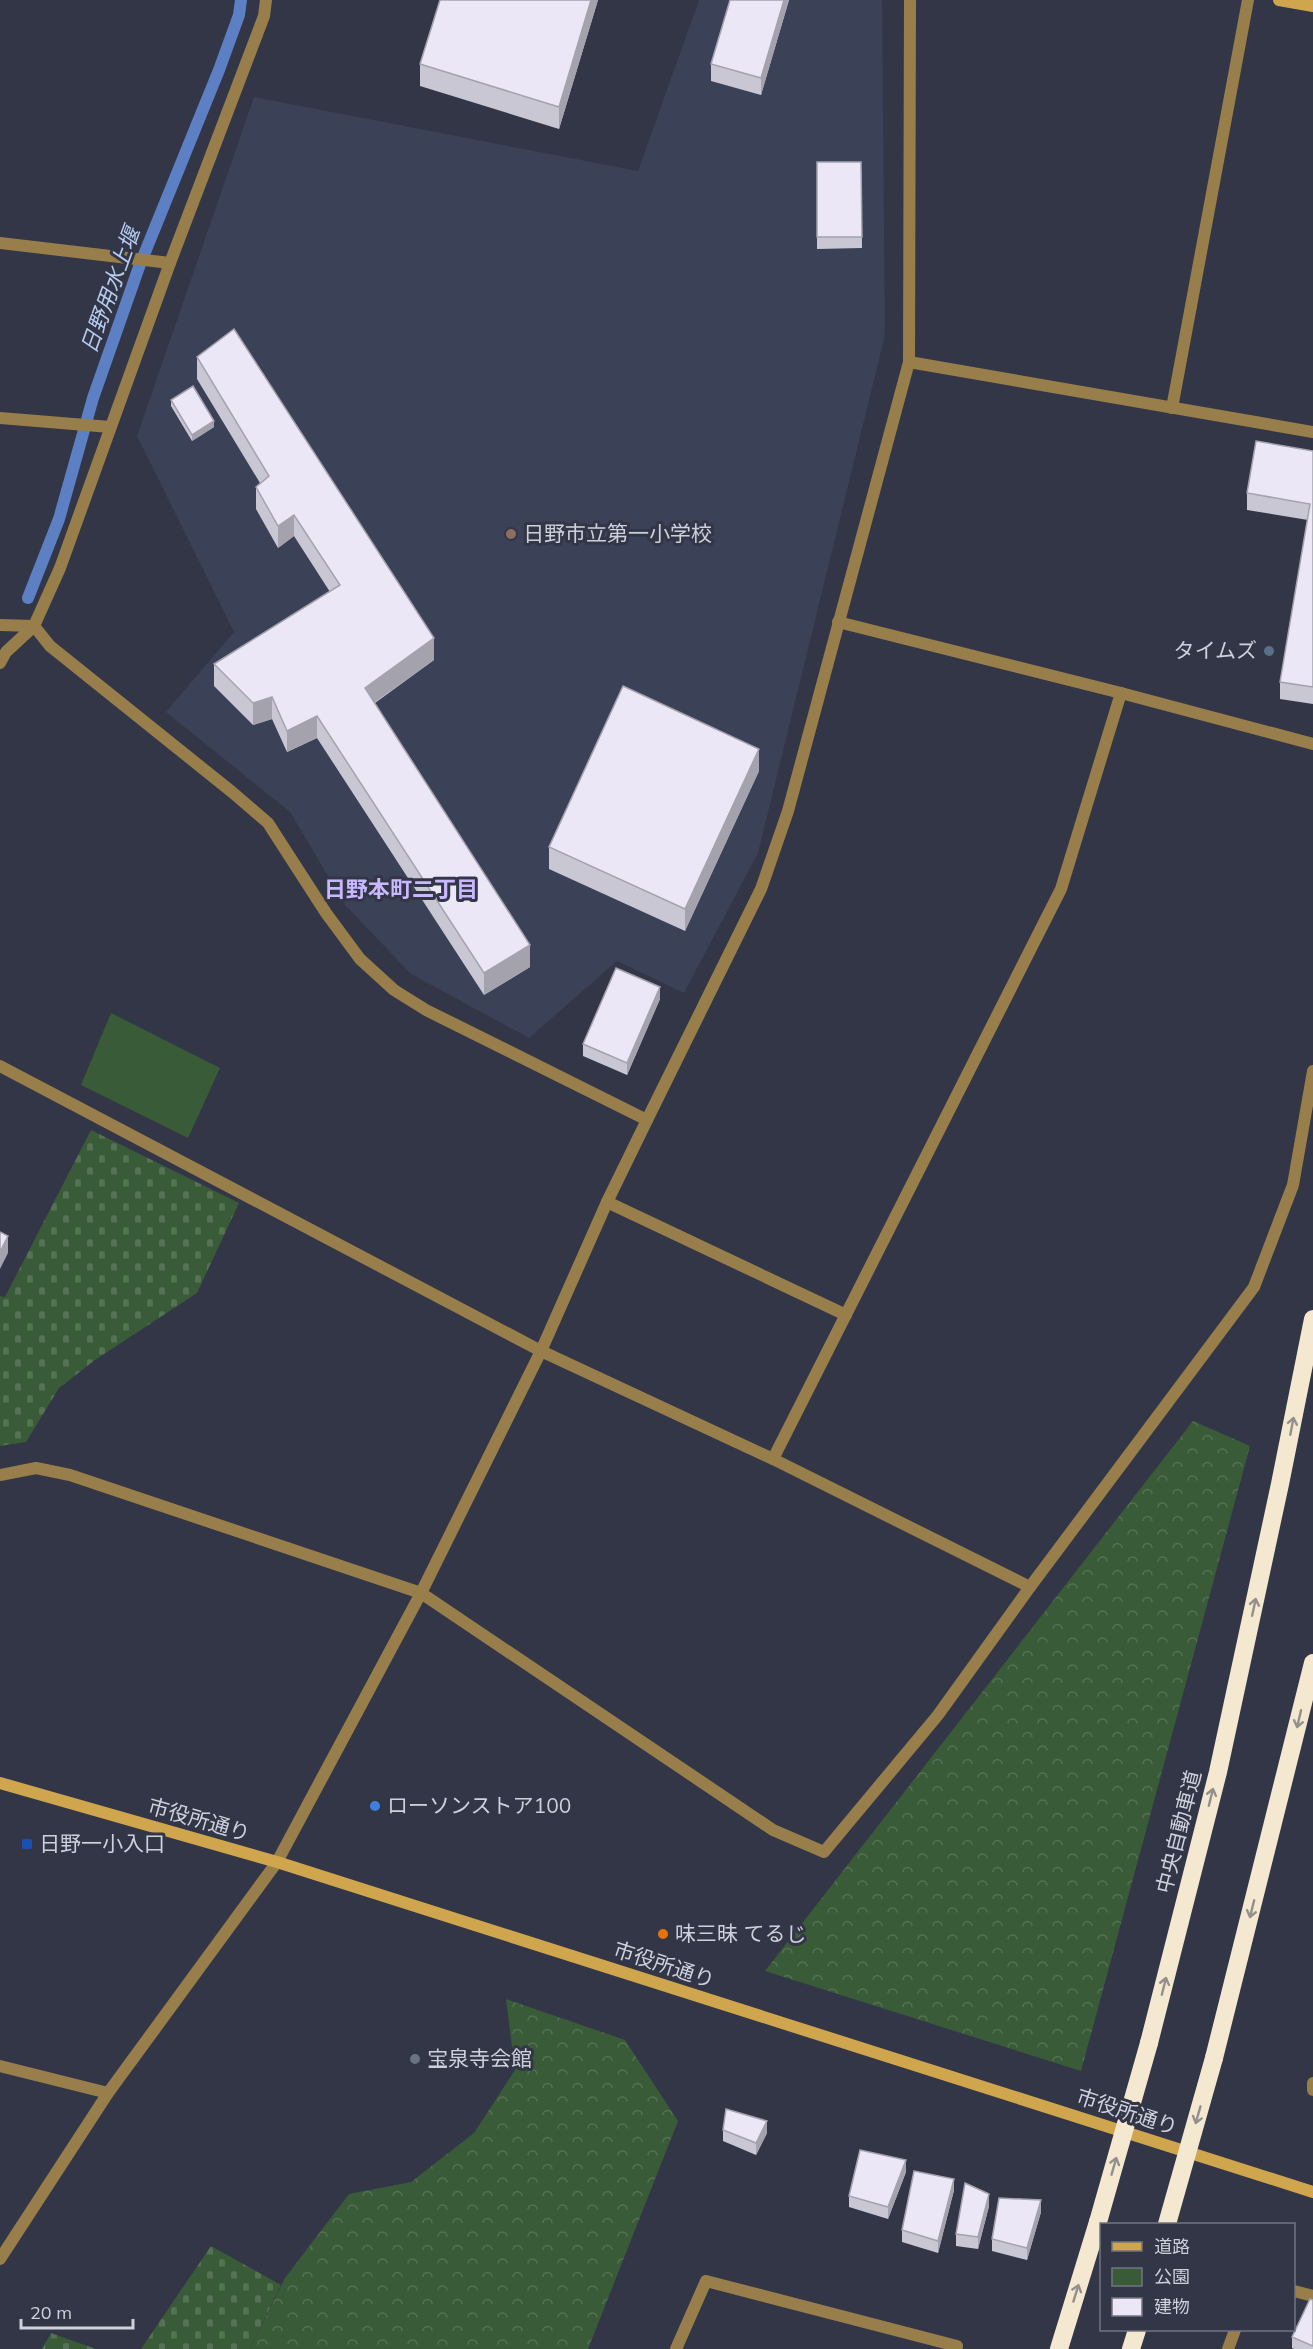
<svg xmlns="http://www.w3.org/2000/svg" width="1313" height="2349" viewBox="0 0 1313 2349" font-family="Mulish,'Noto Sans JP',sans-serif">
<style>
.built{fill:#3b4157}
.green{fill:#3a5b38}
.forest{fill:url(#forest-crowns)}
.cemetery{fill:url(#cemetery-stones)}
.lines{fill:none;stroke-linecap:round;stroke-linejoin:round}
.stream{stroke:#5c80c3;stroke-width:12}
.street{stroke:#987e4a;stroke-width:12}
.secondary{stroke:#cfa54e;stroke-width:12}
.highway{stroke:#f4e8d0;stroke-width:18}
.highway-bridge{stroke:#f4e8d0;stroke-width:18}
.wall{fill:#cac7d4}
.shaded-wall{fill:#a4a2ad}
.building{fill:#ebe7f7;stroke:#a4a2ad;stroke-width:1.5}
.oneway{stroke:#938f8c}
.education-dot{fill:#8d6e63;stroke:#323647;stroke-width:2}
.service-dot{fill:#5c6f8a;stroke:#323647;stroke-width:2}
.shop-dot{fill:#3f7fe0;stroke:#323647;stroke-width:2}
.transit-dot{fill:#1a4fb4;stroke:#323647;stroke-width:2}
.food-dot{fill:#e8710a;stroke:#323647;stroke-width:2}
.worship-dot{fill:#6b7280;stroke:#323647;stroke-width:2}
.labels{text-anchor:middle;stroke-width:6;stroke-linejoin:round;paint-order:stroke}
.poi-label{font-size:21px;fill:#ced1dc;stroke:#323647;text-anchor:start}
.street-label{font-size:21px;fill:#ced1dc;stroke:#323647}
.water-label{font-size:22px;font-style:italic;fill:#b6cbef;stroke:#323647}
.neighbourhood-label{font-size:22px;font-weight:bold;fill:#c9b8ff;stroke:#323647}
</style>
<defs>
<pattern id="forest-crowns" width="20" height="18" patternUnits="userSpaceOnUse" patternTransform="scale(1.5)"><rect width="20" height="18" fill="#3a5b38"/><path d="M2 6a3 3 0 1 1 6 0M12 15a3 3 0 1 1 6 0" fill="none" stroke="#557254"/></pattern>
<pattern id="cemetery-stones" width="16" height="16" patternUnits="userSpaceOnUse" patternTransform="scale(1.5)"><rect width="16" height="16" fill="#3a5b38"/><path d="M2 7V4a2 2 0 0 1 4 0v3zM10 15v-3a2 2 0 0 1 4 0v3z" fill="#557254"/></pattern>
</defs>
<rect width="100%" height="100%" fill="#323647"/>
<polygon class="built" points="699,0 882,0 885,335 758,853 684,993 617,961 529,1038 411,974 346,906 290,812 166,712 234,632 137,436 254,97 638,171"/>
<polygon class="green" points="111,1013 220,1068 188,1138 81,1085"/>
<g class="forest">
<polygon points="1193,1421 1250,1446 1081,2071 765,1971"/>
<polygon points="506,1999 625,2040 678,2121 588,2349 250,2349 285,2278 349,2194 411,2182 474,2133 515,2070"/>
</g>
<g class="cemetery">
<polygon points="91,1130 239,1203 197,1293 95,1360 59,1388 26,1442 0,1446 0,1296 5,1297"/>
<polygon points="211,2246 281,2285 250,2349 141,2349"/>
<polygon points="51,2333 96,2349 42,2349"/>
</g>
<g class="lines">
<polyline class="stream" points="28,598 59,519 93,398 139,267 219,70 239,15 241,0"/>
<g class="street">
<polyline points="0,243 170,263"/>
<polyline points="909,362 1313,432"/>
<polyline points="1172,408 1248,0"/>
<polyline points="0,418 110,427"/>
<polyline points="838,622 1121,693 1313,744"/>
<polyline points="0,625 34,626 50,646 232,792 268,823 326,913 360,959 394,990 426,1010 647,1120"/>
<polyline points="0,663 6,652 34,626 60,568 170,263 264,16 266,0"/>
<polyline points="0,1066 541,1351 773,1459 1030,1587"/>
<polyline points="607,1202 846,1315"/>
<polyline points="773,1459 1061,889 1121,693"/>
<polyline points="0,1475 36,1468 70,1475 421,1593 773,1830 824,1852 938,1715 1030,1587 1254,1287 1293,1185 1313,1071"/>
<polyline points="0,2066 108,2093"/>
<polyline points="1313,2083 1313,2090"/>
<polyline points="0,2259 108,2093 277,1862 421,1593 541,1351 607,1202 647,1120 761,889 788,811 909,362 910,0"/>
<polyline points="1294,2291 1313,2296"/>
<polyline points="676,2349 706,2281 957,2346 956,2349"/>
<polyline points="1228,2349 1235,2330"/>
</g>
<g class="secondary">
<polyline points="1279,0 1313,6"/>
<polyline points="0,1783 277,1862 1313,2192"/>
</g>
<g class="highway">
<polyline points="1149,2043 1218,1772 1280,1484 1313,1319"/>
<polyline points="1214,2058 1313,1663"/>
<polyline points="1059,2349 1098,2222"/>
<polyline points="1131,2349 1137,2330"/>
</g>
<g class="highway-bridge">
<polyline points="1098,2222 1149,2043"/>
<polyline points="1167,2224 1214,2058"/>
</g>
</g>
<g class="wall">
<polygon points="598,0 559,129 420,86 420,64"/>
<polygon points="730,0 789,0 761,95 711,81 711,64"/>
<polygon points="817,162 861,162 862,248 817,249"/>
<polygon points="197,357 434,660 375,703 530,967 484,995 317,738 287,752 272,719 253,725 214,686 214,664 330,592 294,536 278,548 256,509 256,487 260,483 197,379"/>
<polygon points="171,400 214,427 192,441 171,406"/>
<polygon points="1313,451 1313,704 1280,699 1280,682 1308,520 1247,510 1247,493"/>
<polygon points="759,771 685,931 549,869 549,847"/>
<polygon points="660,999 627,1075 583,1056 583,1044"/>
<polygon points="723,2130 767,2133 756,2155 723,2141"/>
<polygon points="906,2172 888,2219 849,2207 849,2196"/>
<polygon points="954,2190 938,2253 902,2242 902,2230"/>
<polygon points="989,2206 978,2249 956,2246 956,2234"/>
<polygon points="1041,2212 1027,2260 992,2251 992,2239"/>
<polygon points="1313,2300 1313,2349 1294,2349 1292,2348 1292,2337"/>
</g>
<g class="shaded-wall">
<polygon points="591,0 598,0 559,129 559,107"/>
<polygon points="784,0 789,0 761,95 761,78"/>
<polygon points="214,421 214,427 192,441 192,435"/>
<polygon points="294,515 294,536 278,548 278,526"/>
<polygon points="434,638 434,660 365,709 365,688"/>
<polygon points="272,697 272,719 253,725 253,703"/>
<polygon points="317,716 317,738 287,752 287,731"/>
<polygon points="759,749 759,771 685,931 685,909"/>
<polygon points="530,945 530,967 484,995 484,973"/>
<polygon points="660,987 660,999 627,1075 627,1063"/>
<polygon points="8,1236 8,1253 0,1269 0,1252"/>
<polygon points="767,2121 767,2133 756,2155 756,2143"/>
<polygon points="906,2160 906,2172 888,2219 888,2207"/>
<polygon points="954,2179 954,2190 938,2253 938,2241"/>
<polygon points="989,2194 989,2206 978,2249 978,2237"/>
<polygon points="1041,2200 1041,2212 1027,2260 1027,2248"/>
</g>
<g class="building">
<polygon points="440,0 591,0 559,107 420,64"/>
<polygon points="730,0 784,0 761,78 711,64"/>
<polygon points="817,162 861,162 862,237 817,237"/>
<polygon points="234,329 434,638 365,688 530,945 484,973 317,716 287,731 272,697 253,703 214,664 340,585 294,515 278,526 256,487 269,476 197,357"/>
<polygon points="193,386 214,421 192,435 171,400"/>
<polygon points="1256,441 1313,451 1313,687 1280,682 1310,504 1247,493"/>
<polygon points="623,686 759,749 685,909 549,847"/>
<polygon points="616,968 660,987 627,1063 583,1044"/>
<polygon points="0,1232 8,1236 0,1252"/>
<polygon points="726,2109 767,2121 756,2143 723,2130"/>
<polygon points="860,2150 906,2160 888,2207 849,2196"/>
<polygon points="914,2171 954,2179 938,2241 902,2230"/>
<polygon points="965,2183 989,2194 978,2237 956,2234"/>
<polygon points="999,2198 1041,2200 1027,2248 992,2239"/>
<polygon points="1310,2299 1313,2300 1313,2346 1292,2337"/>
</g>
<defs><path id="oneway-shaft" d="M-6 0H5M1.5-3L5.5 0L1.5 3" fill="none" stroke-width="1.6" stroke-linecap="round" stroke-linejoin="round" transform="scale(1.5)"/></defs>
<g class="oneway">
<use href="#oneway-shaft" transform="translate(1292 1426) rotate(-79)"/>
<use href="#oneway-shaft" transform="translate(1254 1607) rotate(-78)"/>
<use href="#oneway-shaft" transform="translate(1299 1719) rotate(103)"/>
<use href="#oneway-shaft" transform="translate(1211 1797) rotate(-76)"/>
<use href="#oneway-shaft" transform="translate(1252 1909) rotate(104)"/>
<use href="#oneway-shaft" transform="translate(1164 1986) rotate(-76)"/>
<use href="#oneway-shaft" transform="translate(1198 2115) rotate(106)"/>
<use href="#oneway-shaft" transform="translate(1114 2166) rotate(-74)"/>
<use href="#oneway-shaft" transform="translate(1076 2293) rotate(-73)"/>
</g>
<circle class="education-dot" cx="511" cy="534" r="6"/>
<circle class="service-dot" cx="1269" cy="651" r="6"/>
<circle class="shop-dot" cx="375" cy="1806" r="6"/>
<rect class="transit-dot" x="21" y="1838" width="12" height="12" rx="3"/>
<circle class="food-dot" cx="663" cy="1934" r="6"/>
<circle class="worship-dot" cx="415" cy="2059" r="6"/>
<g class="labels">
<g class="poi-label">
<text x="523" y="541">日野市立第一小学校</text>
<text x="1257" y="658" text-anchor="end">タイムズ</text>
<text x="387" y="1813">ローソンストア100</text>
<text x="39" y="1851">日野一小入口</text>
<text x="675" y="1941">味三昧 てるじ</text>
<text x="427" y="2066">宝泉寺会館</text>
</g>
<g class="street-label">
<text transform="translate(199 1820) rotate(16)" y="7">市役所通り</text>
<text transform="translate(1179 1832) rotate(-76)" y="7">中央自動車道</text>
<text transform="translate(664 1965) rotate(18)" y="7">市役所通り</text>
<text transform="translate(1127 2112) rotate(18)" y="7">市役所通り</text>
</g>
<g class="water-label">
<text transform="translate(110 290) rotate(-70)" y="8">日野用水上堰</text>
</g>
<g class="neighbourhood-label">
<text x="401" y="897">日野本町二丁目</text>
</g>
</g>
<rect x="1100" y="2223" width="195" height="108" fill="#323647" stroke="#707483" stroke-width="1.5"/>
<rect x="1112" y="2242" width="30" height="9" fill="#cfa54e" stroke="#707483" stroke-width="1.5"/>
<text x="1154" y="2253" font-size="18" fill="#ced1dc">道路</text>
<rect x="1112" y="2268" width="30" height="18" fill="#3a5b38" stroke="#707483" stroke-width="1.5"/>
<text x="1154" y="2283" font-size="18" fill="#ced1dc">公園</text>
<rect x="1112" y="2298" width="30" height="18" fill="#ebe7f7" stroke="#707483" stroke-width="1.5"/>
<text x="1154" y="2313" font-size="18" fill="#ced1dc">建物</text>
<path d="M21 2319v9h112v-9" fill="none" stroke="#ced1dc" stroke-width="3"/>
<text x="30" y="2319" font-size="18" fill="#ced1dc" stroke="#323647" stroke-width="4.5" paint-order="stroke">20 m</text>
</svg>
